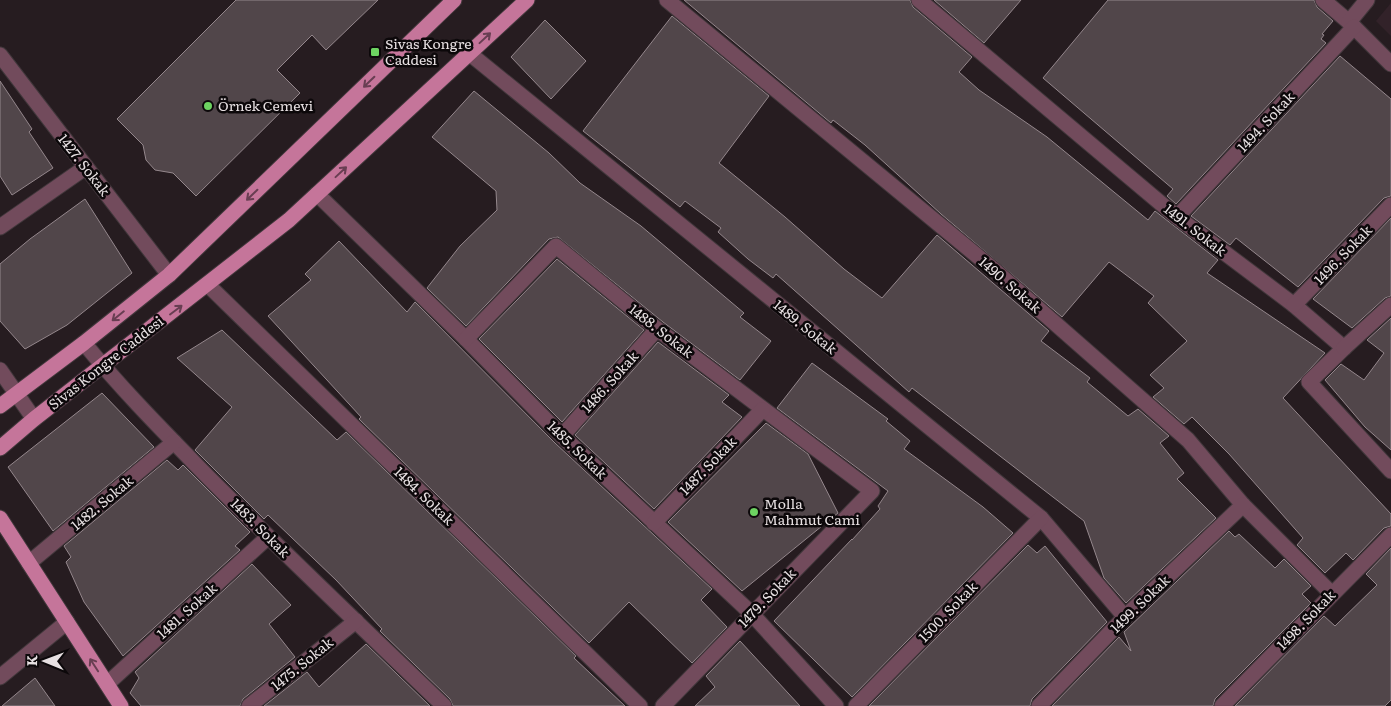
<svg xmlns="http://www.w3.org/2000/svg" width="1391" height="706" viewBox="0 0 1391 706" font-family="Literata,serif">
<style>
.built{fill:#322229}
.building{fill:#51464a;stroke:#94878c}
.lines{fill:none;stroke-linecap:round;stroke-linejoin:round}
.minor-casing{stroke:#41373b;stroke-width:17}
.major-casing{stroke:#41373b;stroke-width:17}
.minor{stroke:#724b5c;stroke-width:15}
.major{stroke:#c5759a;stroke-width:15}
.oneway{stroke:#683e52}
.poi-dot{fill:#6dd361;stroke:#0c080a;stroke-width:2}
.labels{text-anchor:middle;stroke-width:5;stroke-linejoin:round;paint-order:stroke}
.poi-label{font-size:14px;fill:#e7e0e2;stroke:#0c080a;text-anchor:start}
.street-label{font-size:14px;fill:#e7e0e2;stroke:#0c080a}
</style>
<rect width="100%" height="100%" fill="#261c20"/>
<polygon class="built" points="1391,3 1391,36 1376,21"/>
<g class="building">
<polygon points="236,0 378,0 326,50 312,35 277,70 300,93 196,196 173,173 155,170 146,160 143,145 117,119"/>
<polygon points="684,0 910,0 913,7 972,57 959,72 979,90 1047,137 1148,220 1155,211 1218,260 1207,273 1325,353 1283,398 1391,514 1391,526 1384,528 1353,560 1346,553 1325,573 1297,545 1303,538 1229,454 1192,417 1184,424 1153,397 1164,388 1150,375 1187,341 1148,303 1154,296 1109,262 1062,317 941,214 865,145 833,120 831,123"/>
<polygon points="934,0 1021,0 984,43"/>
<polygon points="1108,0 1314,0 1317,7 1333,21 1322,34 1324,35 1321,39 1326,43 1176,204 1167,196 1173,189 1043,78"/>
<polygon points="672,16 769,96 719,163 785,217 844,269 882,298 937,235 1049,331 1041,341 1090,378 1087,382 1128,416 1138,409 1169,436 1160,443 1184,473 1177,479 1216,518 1126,603 1104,578 1084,521 912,388 909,392 776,274 773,278 748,259 718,232 721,228 685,201 680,207 583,131"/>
<polygon points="545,20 586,61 551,99 511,57"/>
<polygon points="1340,56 1391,99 1391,196 1384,198 1298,287 1236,238 1230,245 1191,216"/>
<polygon points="0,81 32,129 29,132 53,168 12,195 0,176"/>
<polygon points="474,91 549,153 580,183 641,226 744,313 740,317 771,341 740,380 663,322 558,237 549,239 466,326 427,288 460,246 497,210 496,191 432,137"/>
<polygon points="85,199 132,273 67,325 25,349 0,321 0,264 30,239"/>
<polygon points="1391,218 1391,296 1385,298 1352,328 1313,299"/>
<polygon points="339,241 407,312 415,302 555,443 712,589 701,600 727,627 692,663 629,602 589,643 359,419 361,417 268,316 311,280 305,274"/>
<polygon points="557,259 644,330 562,422 479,339"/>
<polygon points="1391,318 1391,450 1365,427 1325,380 1341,364 1364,380 1384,353 1367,340"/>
<polygon points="222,330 337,440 346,432 576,656 574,658 625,706 453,706 450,699 380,631 382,629 336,580 268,515 264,519 195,450 232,407 177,358"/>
<polygon points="658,342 729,395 722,402 742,417 654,509 575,435"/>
<polygon points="812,363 888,419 886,421 910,441 904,449 983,507 1013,533 852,697 774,621 852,539 852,540 880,509 878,506 888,491 777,408"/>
<polygon points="102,393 154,447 53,531 8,467"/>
<polygon points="766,423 808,454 838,513 742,591 668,522"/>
<polygon points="167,460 178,470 183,465 250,532 235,546 240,550 123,656 84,602 66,562 71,557 64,546"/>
<polygon points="1229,531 1235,537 1239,534 1275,568 1284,559 1311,586 1302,594 1311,603 1215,699 1213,706 1052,706 1119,637 1131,651 1124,632"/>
<polygon points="1028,545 1037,553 1045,546 1107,622 1032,699 1030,706 869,706"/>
<polygon points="1391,548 1391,700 1385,706 1235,706 1324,616 1335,626 1377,585 1366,574"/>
<polygon points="252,564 291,605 269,624 295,657 243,699 240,706 141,706 130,693 139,678 135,672"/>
<polygon points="740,641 800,706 695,706 715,687 706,676"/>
<polygon points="366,644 430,706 264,706 307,672 319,687"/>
<polygon points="35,678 55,706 2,706"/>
</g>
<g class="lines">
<g class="minor-casing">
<g id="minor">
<polyline points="667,0 992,268 1188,440 1243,505 1331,593"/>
<polyline points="919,0 1177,217 1294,305 1344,348 1309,382 1391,471"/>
<polyline points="1323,0 1349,22 1391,64"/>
<polyline points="1349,22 1367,0"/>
<polyline points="469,53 1041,518 1125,617"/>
<polyline points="0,55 169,275"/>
<polyline points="317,194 466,339 562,436 751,613 836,706"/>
<polyline points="1177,217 1354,27"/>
<polyline points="0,227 86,167"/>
<polyline points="208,285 640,706"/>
<polyline points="1294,305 1391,205"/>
<polyline points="466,339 556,246 657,329 872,491 663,706"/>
<path d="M84 343C123 391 167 435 210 479 287 556 366 631 444 706"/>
<polyline points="1344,348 1391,305"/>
<polyline points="0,370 34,419"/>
<polyline points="562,436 657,329"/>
<polyline points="654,523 762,410"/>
<polyline points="29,563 174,442"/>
<polyline points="0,677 67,622"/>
<polyline points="107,684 268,537"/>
<polyline points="249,706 356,621"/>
<polyline points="856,706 1041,518"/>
<polyline points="1039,706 1125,617 1243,505"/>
<polyline points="1222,706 1391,535"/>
</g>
</g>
<g class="major-casing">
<g id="major">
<polyline points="0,406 84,343 169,275 454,0"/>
<polyline points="0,448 34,419 289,220 527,0"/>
<polyline points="0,518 121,706"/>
</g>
</g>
<use href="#minor" class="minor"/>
<use href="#major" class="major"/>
</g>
<defs><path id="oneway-shaft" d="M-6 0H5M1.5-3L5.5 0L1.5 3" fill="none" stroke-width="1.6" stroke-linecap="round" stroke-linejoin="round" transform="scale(1.25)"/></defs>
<g class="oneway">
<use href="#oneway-shaft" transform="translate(485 38) rotate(-43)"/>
<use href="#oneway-shaft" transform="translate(369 82) rotate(136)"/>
<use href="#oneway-shaft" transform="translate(341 172) rotate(-43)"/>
<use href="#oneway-shaft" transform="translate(252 195) rotate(136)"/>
<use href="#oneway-shaft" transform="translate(176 310) rotate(-37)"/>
<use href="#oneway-shaft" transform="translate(118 316) rotate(141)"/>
<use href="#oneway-shaft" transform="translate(94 665) rotate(-123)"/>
</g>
<g class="poi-dot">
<rect x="370" y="47" width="10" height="10" rx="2.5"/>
<circle cx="208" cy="106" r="5"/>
<circle cx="754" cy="512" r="5"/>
</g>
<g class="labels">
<g class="poi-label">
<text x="385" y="49">Sivas Kongre<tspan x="385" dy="16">Caddesi</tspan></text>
<text x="218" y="111">Örnek Cemevi</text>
<text x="764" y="509">Molla<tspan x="764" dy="16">Mahmut Cami</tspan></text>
</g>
<g class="street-label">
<text transform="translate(1266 122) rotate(-47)" y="5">1494. Sokak</text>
<text transform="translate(84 165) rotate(52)" y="5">1427. Sokak</text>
<text transform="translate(1195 230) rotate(38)" y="5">1491. Sokak</text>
<text transform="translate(1343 255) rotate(-46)" y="5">1496. Sokak</text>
<text transform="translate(1010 285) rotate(41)" y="5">1490. Sokak</text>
<text transform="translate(805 327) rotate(39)" y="5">1489. Sokak</text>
<text transform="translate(661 331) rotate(38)" y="5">1488. Sokak</text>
<text transform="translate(106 363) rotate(-38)" y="5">Sivas Kongre Caddesi</text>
<text transform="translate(610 382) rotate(-48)" y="5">1486. Sokak</text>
<text transform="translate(577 450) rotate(44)" y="5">1485. Sokak</text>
<text transform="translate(708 466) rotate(-46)" y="5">1487. Sokak</text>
<text transform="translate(424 496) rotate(44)" y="5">1484. Sokak</text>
<text transform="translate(102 503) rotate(-40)" y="5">1482. Sokak</text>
<text transform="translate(260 528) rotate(45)" y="5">1483. Sokak</text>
<text transform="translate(767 598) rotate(-46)" y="5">1479. Sokak</text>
<text transform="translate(1140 604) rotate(-44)" y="5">1499. Sokak</text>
<text transform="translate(187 611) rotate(-42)" y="5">1481. Sokak</text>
<text transform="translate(948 612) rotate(-46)" y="5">1500. Sokak</text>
<text transform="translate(1306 620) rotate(-46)" y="5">1498. Sokak</text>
<text transform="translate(302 664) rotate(-39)" y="5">1475. Sokak</text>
</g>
</g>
<g transform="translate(45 661) rotate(271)" stroke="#0c080a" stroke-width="4" paint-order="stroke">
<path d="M0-4L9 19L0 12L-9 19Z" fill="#e7e0e2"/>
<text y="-8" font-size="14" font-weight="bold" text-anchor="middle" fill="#e7e0e2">K</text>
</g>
</svg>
